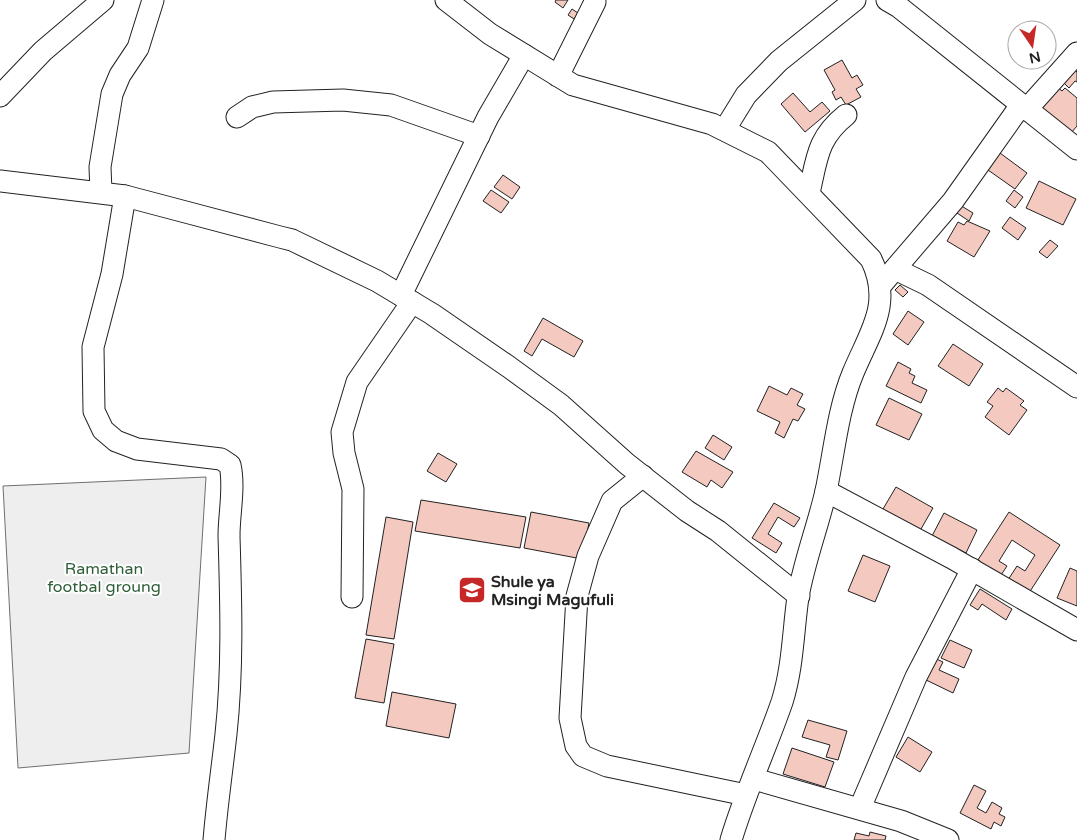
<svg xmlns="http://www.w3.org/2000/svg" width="1077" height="840" viewBox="0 0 1077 840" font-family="'Varela Round',sans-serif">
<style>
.green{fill:#eee;stroke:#6f6f6f}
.building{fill:#f3c9c0;stroke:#222}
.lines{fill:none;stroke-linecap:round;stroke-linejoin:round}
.minor-casing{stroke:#222;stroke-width:23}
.minor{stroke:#fff;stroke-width:21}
.labels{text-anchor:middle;stroke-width:4;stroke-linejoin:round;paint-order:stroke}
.park-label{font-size:16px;fill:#2f5e38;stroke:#fff}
.poi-label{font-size:16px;font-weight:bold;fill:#222;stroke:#fff;text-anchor:start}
</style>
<rect width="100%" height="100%" fill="#fff"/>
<polygon class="green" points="206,477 189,753 18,768 3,486"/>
<g class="building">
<polygon points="556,0 568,0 563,8 555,2"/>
<polygon points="572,9 578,13 574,19 568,15"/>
<polygon points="842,60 852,78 857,75 863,85 856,89 861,97 846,105 841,97 836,100 832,92 835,90 824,70"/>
<polygon points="1074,69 1077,72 1077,82 1075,81 1069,88 1063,82"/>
<polygon points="1056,86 1062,91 1065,88 1077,98 1077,126 1071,133 1039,106"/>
<polygon points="793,93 810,112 822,102 830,111 805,132 781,104"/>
<polygon points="1000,153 1027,173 1015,189 988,170"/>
<polygon points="503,175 520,187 512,199 494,187"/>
<polygon points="1039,181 1076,199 1063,225 1026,208"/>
<polygon points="491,190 509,202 501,213 483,201"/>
<polygon points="1014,190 1023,197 1015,208 1006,201"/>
<polygon points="955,202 973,213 969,221 951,209"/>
<polygon points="1010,217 1026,228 1018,240 1002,228"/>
<polygon points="967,221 990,231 974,257 947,241 958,222 964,225"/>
<polygon points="1050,240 1058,246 1047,258 1039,252"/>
<polygon points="900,285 908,292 903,297 895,290"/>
<polygon points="908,311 924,322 908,345 893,334"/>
<polygon points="543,318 583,341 574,357 542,339 532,356 524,351"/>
<polygon points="953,344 983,364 969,386 938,366"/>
<polygon points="898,362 911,369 909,373 915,376 912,383 927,390 921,403 886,386"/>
<polygon points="769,386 787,395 791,388 803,394 797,405 805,409 798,421 793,419 784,438 775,433 780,422 757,411"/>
<polygon points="998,388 1003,392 1006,388 1024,401 1020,405 1027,410 1009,435 985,417 993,406 987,402"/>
<polygon points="889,398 922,414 909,440 876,425"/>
<polygon points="713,435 732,447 724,460 705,448"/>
<polygon points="696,451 733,472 722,488 711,480 707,487 682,472"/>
<polygon points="438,453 457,464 446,482 427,471"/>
<polygon points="896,487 933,508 917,536 880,514"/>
<polygon points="421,500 526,517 520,548 415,531"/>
<polygon points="774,503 800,518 794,527 778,517 768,534 782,543 776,553 752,538"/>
<polygon points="531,512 589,523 582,559 524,548"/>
<polygon points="1009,512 1060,545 1027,596 1006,583 1017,566 1025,571 1035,555 1012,540 999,561 1007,566 997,581 974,566"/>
<polygon points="944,513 977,530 966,553 932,536"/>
<polygon points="386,517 413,522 394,639 366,635"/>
<polygon points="863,555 890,566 875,602 848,591"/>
<polygon points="1070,568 1077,571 1077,606 1057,598"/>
<polygon points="980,589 1012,609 1006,620 982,604 978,610 970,605"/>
<polygon points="366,639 394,644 384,703 355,698"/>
<polygon points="950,640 972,650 964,668 941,658"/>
<polygon points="932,657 943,662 939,670 959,679 953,693 922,678"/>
<polygon points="392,692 456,704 449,738 386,726"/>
<polygon points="808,720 847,731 838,760 826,757 830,745 802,737"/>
<polygon points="908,737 932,752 920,772 896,757"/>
<polygon points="792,748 834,762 825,787 783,774"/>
<polygon points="974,785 986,791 977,808 986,813 992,802 1002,808 999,814 1005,817 1001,826 994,822 991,829 960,813"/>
<polygon points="870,832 886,836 885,840 854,840 856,833 869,836"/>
</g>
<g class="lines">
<g class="minor-casing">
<g id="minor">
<path d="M446 0 490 34 573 85 712 124 768 152 871 259C893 304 870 332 853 373 838 409 834 453 826 491 818 526 804 562 798 597 793 632 793 667 782 702 766 748 745 793 731 840"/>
<polyline points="887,0 899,7 1077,149"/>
<polyline points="558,76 595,2"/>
<polyline points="0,96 43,51 103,0"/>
<polyline points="1026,110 1077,53"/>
<polyline points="237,117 252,107 273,102 343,100 391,105 479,136"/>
<polyline points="725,129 746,95 779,61 855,0"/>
<polyline points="0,181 125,196 280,237 292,240 377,281 432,314 509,367 561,405 627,464 687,511 718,531 799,596"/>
<polyline points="101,192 100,167 112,94 120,75 138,48 153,0"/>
<path d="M809 193C817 159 817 138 846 115"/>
<path d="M125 196 112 274 93 347 94 411 103 430 116 441 137 449 221 459 230 465C235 487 229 513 229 536 231 602 233 669 226 734 222 770 217 804 214 840"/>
<polyline points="895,269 928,285 1077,387"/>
<polyline points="881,285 953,201 1021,105"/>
<polyline points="401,295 488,117 524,55"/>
<polyline points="643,476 612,501 588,556 577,596 570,718 576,746 583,756 607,766 746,795"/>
<polyline points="826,491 952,558 1077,630"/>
<polyline points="352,597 353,489 344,453 342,432 357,382 412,302"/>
<polyline points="754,779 901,821 948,840"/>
<polyline points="860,808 916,677 972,569"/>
</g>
</g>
<use href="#minor" class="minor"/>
</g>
<defs>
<g id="school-square" transform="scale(1.4375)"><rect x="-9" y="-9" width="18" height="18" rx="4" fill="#c62828" stroke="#fff"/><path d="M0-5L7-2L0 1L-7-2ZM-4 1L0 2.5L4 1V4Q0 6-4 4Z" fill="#fff"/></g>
</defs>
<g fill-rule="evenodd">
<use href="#school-square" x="472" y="590"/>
</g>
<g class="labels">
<g class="park-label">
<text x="104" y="574">Ramathan<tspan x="104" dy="18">footbal groung</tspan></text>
</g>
<g class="poi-label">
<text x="491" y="587">Shule ya<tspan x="491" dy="18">Msingi Magufuli</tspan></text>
</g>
</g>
<g transform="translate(1032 45) rotate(167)"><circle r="24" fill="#ffffff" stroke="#a7a7a7"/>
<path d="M0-4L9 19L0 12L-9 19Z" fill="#c62828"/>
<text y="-8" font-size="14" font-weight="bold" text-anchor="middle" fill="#222222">N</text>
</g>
</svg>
